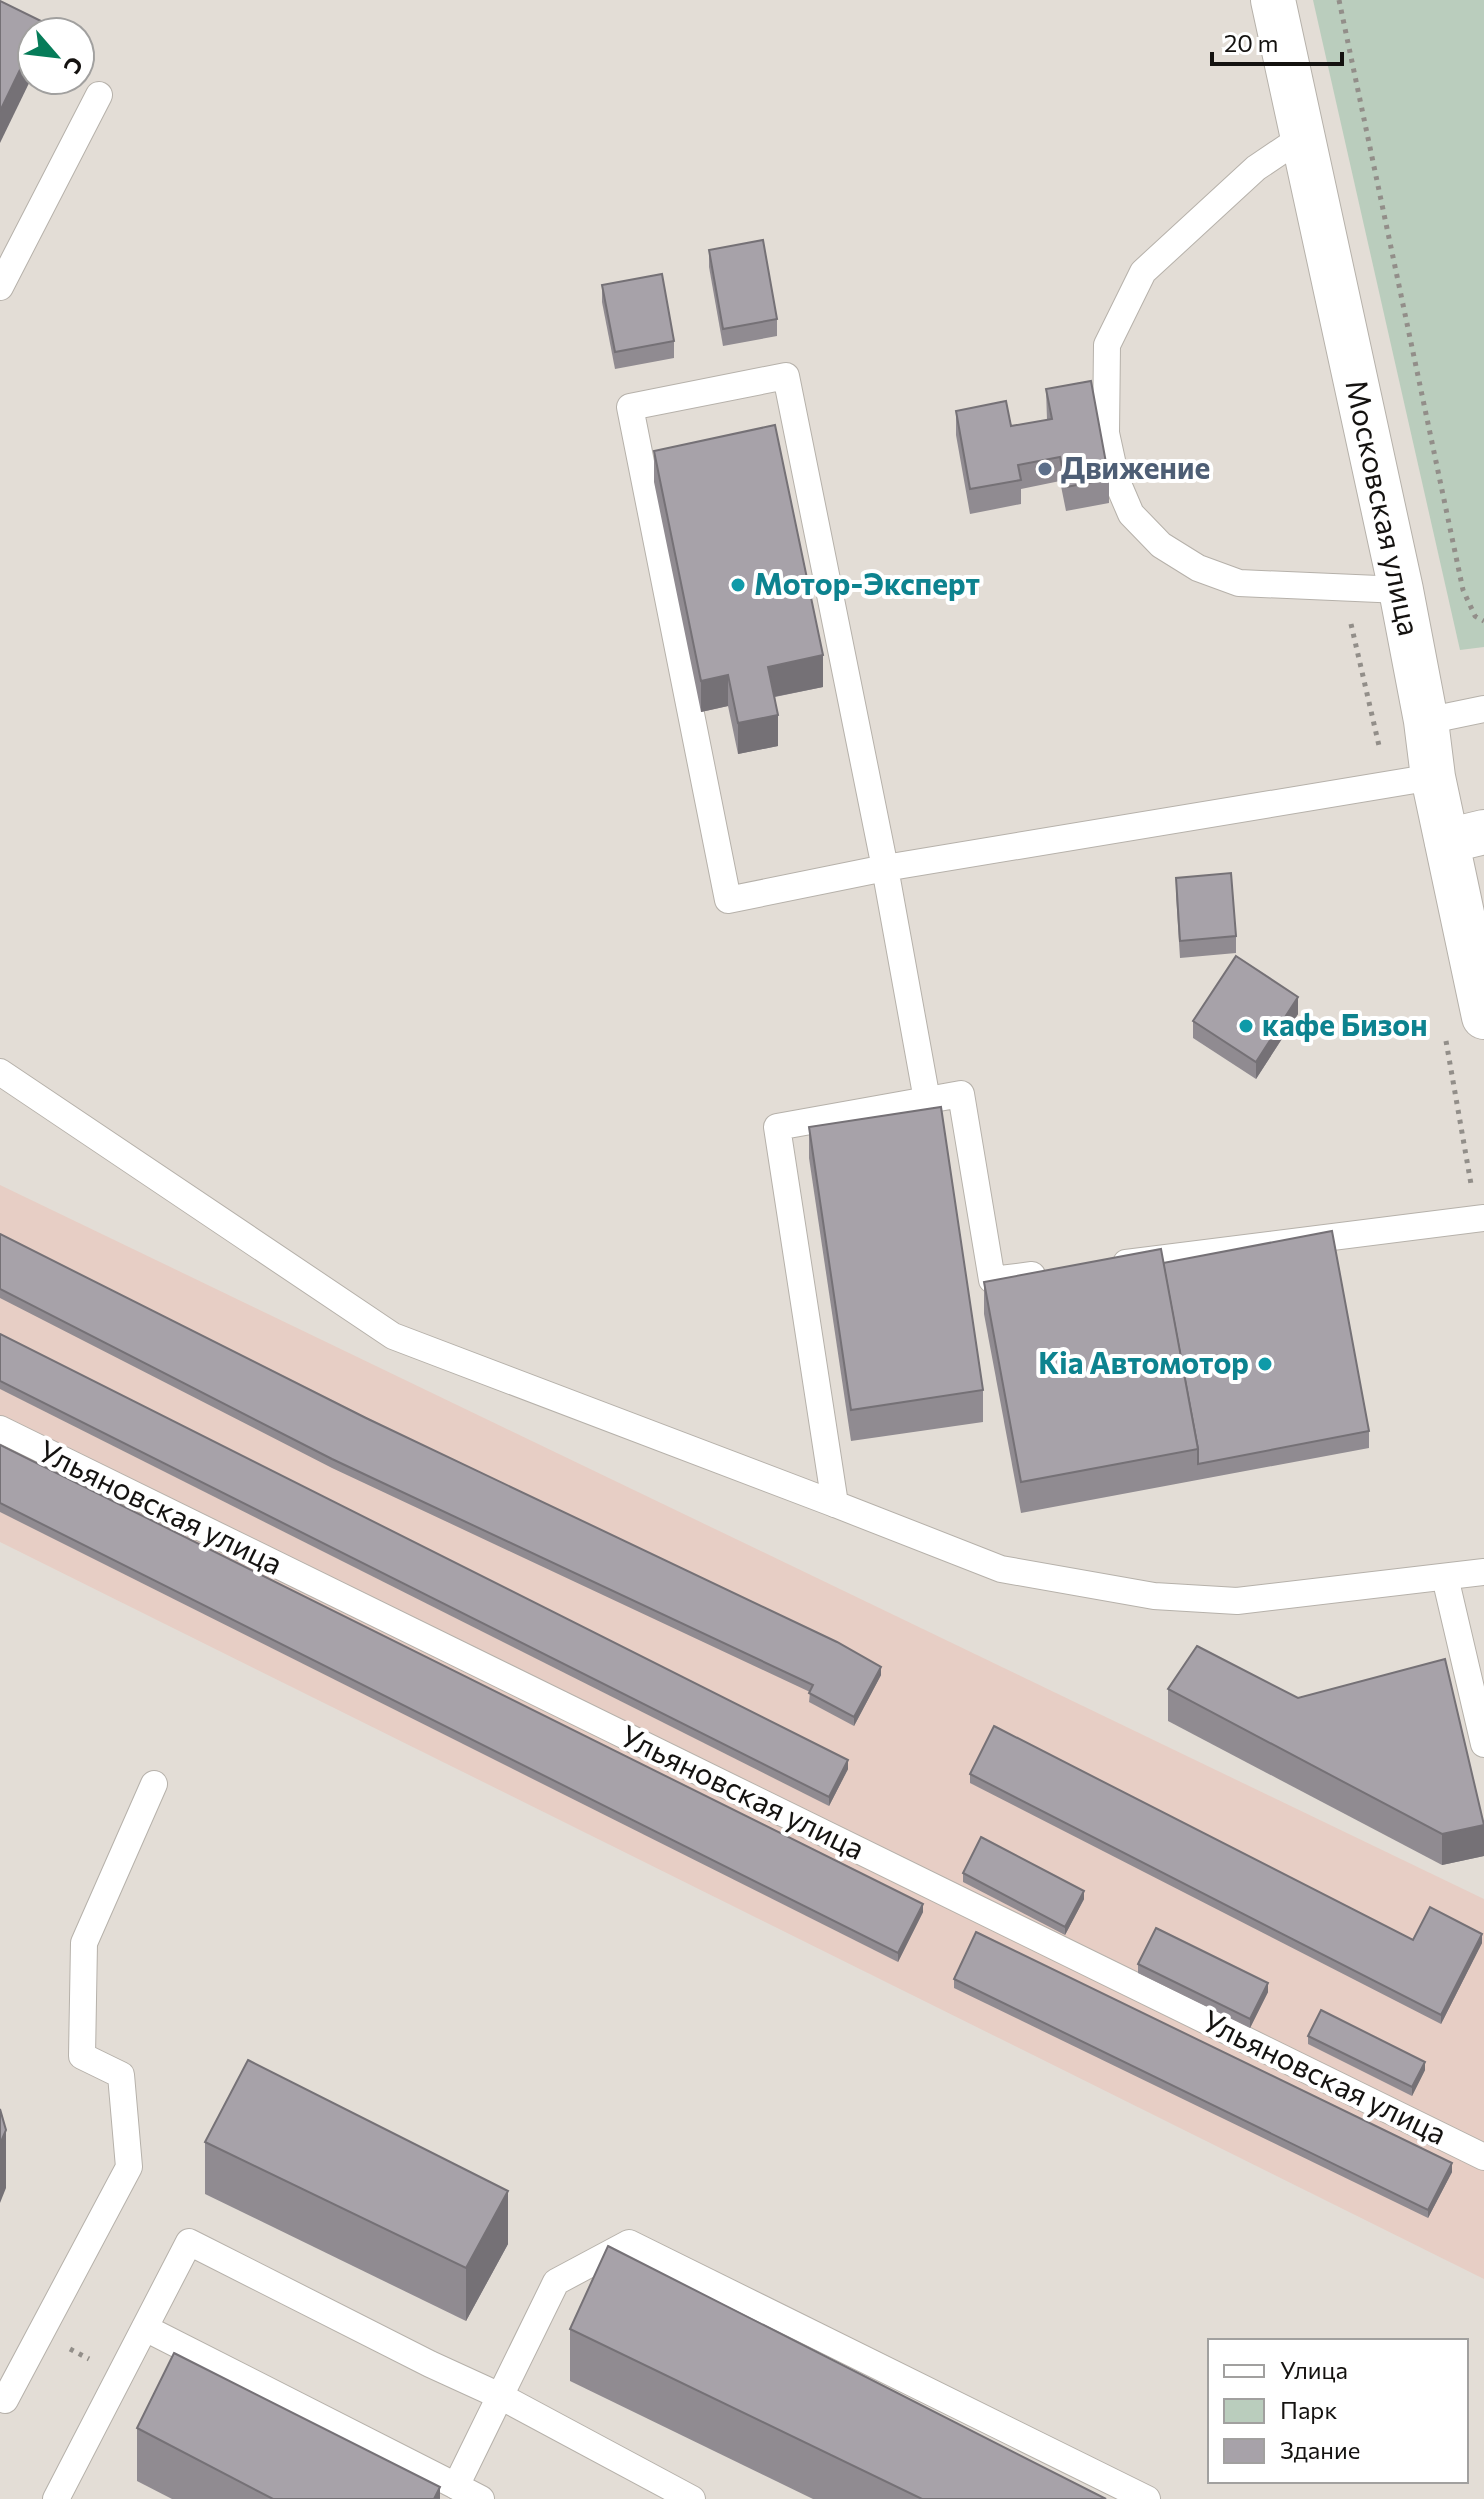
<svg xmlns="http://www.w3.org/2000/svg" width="1484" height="2499" viewBox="0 0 1484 2499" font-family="Commissioner,sans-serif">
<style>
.industrial{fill:#e7cec5}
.green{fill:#bacdbd}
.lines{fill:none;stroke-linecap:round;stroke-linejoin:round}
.lane-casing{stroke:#b6b1aa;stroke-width:28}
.street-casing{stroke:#b6b1aa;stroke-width:46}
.secondary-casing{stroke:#b6b1aa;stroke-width:46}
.path{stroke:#928e89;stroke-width:5;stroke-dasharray:4 6;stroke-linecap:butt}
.lane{stroke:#fff;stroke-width:26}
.street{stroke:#fff;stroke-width:44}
.secondary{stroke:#fff;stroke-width:44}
.wall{fill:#908b91}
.shaded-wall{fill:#757176}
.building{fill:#a7a2a9;stroke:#757176;stroke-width:2}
.service-dot{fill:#5c6f8a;stroke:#fff;stroke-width:3}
.culture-dot{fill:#0f9aa8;stroke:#fff;stroke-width:3}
.labels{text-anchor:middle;stroke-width:8;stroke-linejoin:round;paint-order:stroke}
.service-label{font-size:30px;font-weight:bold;fill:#4e5e75;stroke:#fff;text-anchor:start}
.street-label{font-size:30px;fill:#141210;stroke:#fff}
.culture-label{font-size:30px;font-weight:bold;fill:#0d838f;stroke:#fff;text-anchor:start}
</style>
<rect width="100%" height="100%" fill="#e3ddd6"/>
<polygon class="industrial" points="0,1185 1484,1899 1484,2279 0,1542"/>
<polygon class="green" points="1313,0 1484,0 1484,647 1460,650"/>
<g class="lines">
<g class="lane-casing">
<g id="lane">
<polyline points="1302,137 1256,168 1143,272 1107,345 1106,433 1116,479 1131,514 1161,545 1198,568 1239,583 1401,590"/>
<polyline points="0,287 99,95"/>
<polyline points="1426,721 1484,709"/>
<polyline points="0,1072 393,1336 835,1504"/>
<polyline points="927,1100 885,868 728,900 630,407 786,376 885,868 1433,777"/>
<polyline points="1126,1263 1484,1218"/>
<polyline points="1032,1275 992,1280 961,1094 777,1127 835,1504 1001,1569 1154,1596 1237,1601 1484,1572"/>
<polyline points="0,1429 1484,2157"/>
<polyline points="1445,1577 1484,1744"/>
<polyline points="145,2328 456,2486"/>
<polyline points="0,2398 5,2400 129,2167 121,2075 82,2056 84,1943 154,1784"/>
<polyline points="56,2499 189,2242 430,2364 500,2396 692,2499"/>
<polyline points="481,2499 456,2486 556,2282 629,2243 1147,2499"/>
</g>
</g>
<g class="street-casing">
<polyline id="street" points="1447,841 1484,832"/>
</g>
<g class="secondary-casing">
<polyline id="secondary" points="1273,0 1401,590 1426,721 1433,777 1484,1017"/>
</g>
<g class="path">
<polyline points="1339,0 1463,590 1475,616 1484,621"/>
<polyline points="1351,624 1380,750"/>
<polyline points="1446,1041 1471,1184"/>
<polyline points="70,2349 89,2359"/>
</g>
<use href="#lane" class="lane"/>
<use href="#street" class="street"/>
<use href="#secondary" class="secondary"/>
</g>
<g class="wall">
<polygon points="709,250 777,319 777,336 723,346 709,267"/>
<polygon points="602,285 674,341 674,358 615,369 602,302"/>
<polygon points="1046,389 1109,479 1109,503 1066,511 1060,481 1021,489 1021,504 970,514 956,435 956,411 1011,426 1047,420"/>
<polygon points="654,451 823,687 775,697 778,746 738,754 728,706 701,712 654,482"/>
<polygon points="1176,878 1236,936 1236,953 1180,958 1176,894"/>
<polygon points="1298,1014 1256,1079 1193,1038 1193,1021"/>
<polygon points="809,1127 983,1390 983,1422 851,1441 809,1158"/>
<polygon points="0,1234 881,1675 854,1726 809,1702 810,1692 332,1468 0,1298"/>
<polygon points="1163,1263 1369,1431 1369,1448 1021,1513 984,1314 984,1282"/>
<polygon points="0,1334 848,1769 829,1806 0,1389"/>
<polygon points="0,1445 923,1912 898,1962 0,1512"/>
<polygon points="1168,1689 1484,1823 1484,1856 1442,1865 1168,1721"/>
<polygon points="970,1774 1413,1940 1482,1943 1441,2024 970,1783"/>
<polygon points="963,1873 1084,1899 1065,1935 963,1882"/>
<polygon points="1138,1964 1268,1992 1250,2028 1138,1973"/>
<polygon points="954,1979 1452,2172 1428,2218 954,1988"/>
<polygon points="1308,2036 1425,2070 1412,2096 1308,2044"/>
<polygon points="205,2142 508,2244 466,2321 205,2194"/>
<polygon points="570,2329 1106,2499 813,2499 570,2381"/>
<polygon points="137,2428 440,2499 172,2499 137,2481"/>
</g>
<g class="shaded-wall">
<polygon points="32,45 32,77 0,143 0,111"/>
<polygon points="823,655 823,687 768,698 768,667"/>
<polygon points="728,675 728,706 701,712 701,681"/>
<polygon points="778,715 778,746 738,754 738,723"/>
<polygon points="1298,997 1298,1014 1256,1079 1256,1062"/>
<polygon points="881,1667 881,1675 854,1726 854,1717"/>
<polygon points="848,1760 848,1769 829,1806 829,1797"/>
<polygon points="1484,1825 1484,1856 1442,1865 1442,1834"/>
<polygon points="1084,1891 1084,1899 1065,1935 1065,1927"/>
<polygon points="923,1904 923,1912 898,1962 898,1953"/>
<polygon points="1482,1934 1482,1943 1441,2024 1441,2015"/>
<polygon points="1268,1983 1268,1992 1250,2028 1250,2019"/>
<polygon points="1425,2062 1425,2070 1412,2096 1412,2087"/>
<polygon points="6,2130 6,2188 0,2203 0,2144"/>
<polygon points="1452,2163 1452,2172 1428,2218 1428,2210"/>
<polygon points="508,2191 508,2244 466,2321 466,2268"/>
<polygon points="440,2487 440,2499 434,2499"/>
</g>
<g class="building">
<polygon points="0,1 43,22 38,32 32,32 32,45 0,111"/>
<polygon points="763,240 777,319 723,329 709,250"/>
<polygon points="662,274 674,341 615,352 602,285"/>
<polygon points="1091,381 1109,479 1066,487 1060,457 1018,465 1021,480 970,489 956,411 1006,401 1011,426 1052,419 1046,389"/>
<polygon points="775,425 823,655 768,667 778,715 738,723 728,675 701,681 654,451"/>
<polygon points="1231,873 1236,936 1180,941 1176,878"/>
<polygon points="1236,956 1298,997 1256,1062 1193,1021"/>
<polygon points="941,1107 983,1390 851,1410 809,1127"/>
<polygon points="1332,1231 1369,1431 1198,1464 1198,1449 1163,1263"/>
<polygon points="0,1234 366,1418 837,1642 881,1667 854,1717 809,1693 813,1685 332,1459 0,1289"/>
<polygon points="1161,1249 1198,1449 1021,1482 984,1282"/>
<polygon points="0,1334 848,1760 829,1797 0,1381"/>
<polygon points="0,1445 923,1904 898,1953 0,1503"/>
<polygon points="1197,1646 1298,1698 1445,1659 1484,1825 1442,1834 1168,1689"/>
<polygon points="994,1726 1413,1940 1430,1907 1482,1934 1441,2015 970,1774"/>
<polygon points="981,1837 1084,1891 1065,1927 963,1873"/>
<polygon points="1156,1928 1268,1983 1250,2019 1138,1964"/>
<polygon points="976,1932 1452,2163 1428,2210 954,1979"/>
<polygon points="1321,2010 1425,2062 1412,2087 1308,2036"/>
<polygon points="248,2060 508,2191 466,2268 205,2142"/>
<polygon points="0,2109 6,2130 0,2144"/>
<polygon points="608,2246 1106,2499 922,2499 570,2329"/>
<polygon points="174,2353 440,2487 434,2499 273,2499 137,2428"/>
</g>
<circle class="service-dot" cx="1045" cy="469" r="8"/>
<g class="culture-dot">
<circle cx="738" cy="585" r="8"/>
<circle cx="1246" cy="1026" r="8"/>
<circle cx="1265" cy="1364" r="8"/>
</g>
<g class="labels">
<g class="service-label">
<text x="1061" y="479">Движение</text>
</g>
<g class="street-label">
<text transform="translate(1382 508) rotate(78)" y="10">Московская улица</text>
<text transform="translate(160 1508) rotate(26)" y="10">Ульяновская улица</text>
<text transform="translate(742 1793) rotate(26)" y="10">Ульяновская улица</text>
<text transform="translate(1324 2078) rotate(26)" y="10">Ульяновская улица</text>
</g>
<g class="culture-label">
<text x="754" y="595">Мотор-Эксперт</text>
<text x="1262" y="1036">кафе Бизон</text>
<text x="1249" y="1374" text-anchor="end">Kia Автомотор</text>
</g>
</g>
<rect x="1208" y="2339" width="260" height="144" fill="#ffffff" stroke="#a1a09f" stroke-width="2"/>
<rect x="1224" y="2365" width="40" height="12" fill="#ffffff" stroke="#a1a09f" stroke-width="2"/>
<text x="1280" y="2379" font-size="24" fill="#141210">Улица</text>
<rect x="1224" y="2399" width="40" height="24" fill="#bacdbd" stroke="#a1a09f" stroke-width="2"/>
<text x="1280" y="2419" font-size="24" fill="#141210">Парк</text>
<rect x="1224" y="2439" width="40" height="24" fill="#a7a2a9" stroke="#a1a09f" stroke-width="2"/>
<text x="1280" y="2459" font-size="24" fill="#141210">Здание</text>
<g transform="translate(56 56) rotate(118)"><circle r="38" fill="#ffffff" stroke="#a1a09f" stroke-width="2"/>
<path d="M0-6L14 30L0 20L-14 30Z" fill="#067c59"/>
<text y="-12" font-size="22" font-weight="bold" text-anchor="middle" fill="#141210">С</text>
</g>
<path d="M1212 52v12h130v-12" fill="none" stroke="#141210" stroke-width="4"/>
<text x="1224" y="52" font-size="24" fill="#141210" stroke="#ffffff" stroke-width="6" paint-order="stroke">20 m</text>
</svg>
